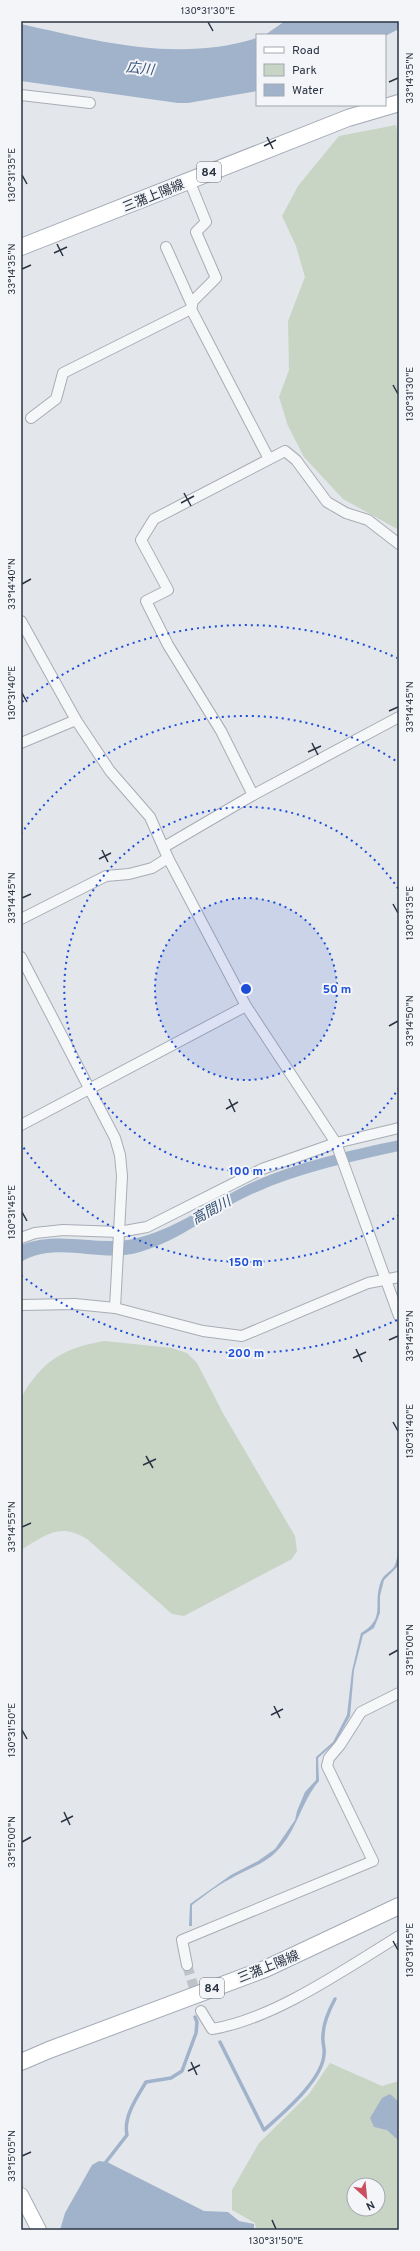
<svg xmlns="http://www.w3.org/2000/svg" width="420" height="2251" viewBox="0 0 420 2251" font-family="Overpass,'Noto Sans JP',sans-serif">
<style>
.green{fill:#c8d5c5;fill-rule:evenodd}
.water{fill:#a0b3ca}
.lines{fill:none;stroke-linecap:round;stroke-linejoin:round}
.stream{stroke:#a0b3ca;stroke-width:3.5}
.street-tunnel{stroke:#bec2c9;stroke-width:10;stroke-dasharray:10 5;stroke-linecap:butt}
.street-casing{stroke:#a8adb5;stroke-width:12}
.secondary-casing{stroke:#a8adb5;stroke-width:16}
.primary-casing{stroke:#a3aab6;stroke-width:18}
.street{stroke:#f6f7f9;stroke-width:10}
.secondary{stroke:#fff;stroke-width:14}
.primary{stroke:#fff;stroke-width:16}
.ticks{fill:none;stroke:#2b3443;stroke-width:1.5}
.ring{fill:none;stroke:#1d4ed8;stroke-width:2;stroke-dasharray:2 4}
.labels{text-anchor:middle;stroke-width:4;stroke-linejoin:round;paint-order:stroke}
.shield{fill:#f3f5f8;stroke:#676e79;stroke-width:1}
.shield-label{font-size:12px;font-weight:bold;fill:#2b3443}
.street-label{font-size:13px;fill:#2b3443;stroke:#f3f5f8}
.water-label{font-size:14px;font-style:italic;fill:#365276;stroke:#f3f5f8}
.centre{fill:#1d4ed8;stroke:#f3f5f8;stroke-width:2}
.ring-label{font-size:12px;text-anchor:middle;font-weight:bold;fill:#1d4ed8;stroke:#f3f5f8;stroke-width:4;stroke-linejoin:round;paint-order:stroke}
.neatline{fill:none;stroke:#2b3443;stroke-width:1.5}
.ticks-label{font-size:10px;text-anchor:middle;fill:#2b3443}
</style>
<rect width="100%" height="100%" fill="#e3e6eb"/>
<g class="green">
<polygon points="396,125 399,138 399,530 343,499 304,457 288,426 279,397 289,370 288,321 305,277 296,246 282,216 298,186 339,136"/>
<path d="M104 1341 172 1348 187 1353 197 1363 224 1415 295 1536 297 1551 292 1559 184 1616 172 1614 87 1539C59 1522 46 1535 21 1550L22 1396C43 1360 64 1348 104 1341Z"/>
<path d="M330 2063 382 2086 399 2081V2230H256L255 2223 232 2210V2190L259 2143 309 2094ZM354 2185H378V2209H354Z"/>
</g>
<g class="water">
<polygon points="285,21 399,21 399,29 385,36 265,35"/>
<path d="M21 24C97 41 179 63 257 38V91L188 103H178L21 81Z"/>
<path d="M399 1140V1151C349 1162 297 1173 250 1195 213 1212 181 1240 140 1252 101 1264 57 1240 21 1262V1245C62 1229 102 1249 141 1237 181 1226 216 1199 253 1182 297 1162 352 1150 399 1140Z"/>
<path d="M399 1546 398 1566 384 1580 380 1596V1613L374 1628 363 1635 354 1670 350 1716 335 1743 318 1758 319 1781C301 1802 297 1831 277 1851 265 1864 245 1870 230 1879 216 1886 204 1896 192 1905V1926H189L190 1904 231 1875 258 1861 275 1849 295 1820 297 1811 305 1792 316 1780V1757L333 1742 347 1715 352 1671 361 1633C387 1618 372 1604 381 1581 383 1575 390 1572 394 1567 397 1562 398 1552 399 1546Z"/>
<polygon points="390,2094 399,2102 399,2141 387,2130 374,2127 370,2118 382,2098"/>
<polygon points="99,2161 107,2162 204,2211 228,2212 239,2221 254,2224 254,2230 60,2230 65,2213 92,2165"/>
</g>
<g class="lines">
<g class="stream">
<path d="M220 2042 264 2130C282 2114 323 2080 324 2054 325 2048 322 2042 323 2036 323 2023 329 2010 335 1999"/>
<path d="M106 2162 127 2135C123 2117 137 2097 146 2082L171 2078 182 2071 196 2033 197 2022 195 2017"/>
</g>
<polyline class="street-tunnel" points="187,1965 201,2011"/>
<g class="street-casing">
<g id="street">
<polyline points="21,95 90,103"/>
<polyline points="166,247 192,305"/>
<polyline points="191,309 269,459"/>
<polyline points="31,418 56,399 63,373 191,309 193,301 216,278 196,232 206,222 189,180"/>
<polyline points="21,621 76,720 110,771 150,817 168,858 246,1006 336,1143 399,1316"/>
<polyline points="21,743 76,720"/>
<polyline points="253,795 221,731 168,645 146,601 168,590 141,540 154,519 285,451 296,460 327,502 346,513 368,520 399,544"/>
<polyline points="164,847 253,795 399,717"/>
<polyline points="21,919 106,876 129,874 152,868 168,858"/>
<polyline points="21,957 115,1138 120,1155 122,1176 115,1308"/>
<polyline points="21,1125 246,1006"/>
<polyline points="21,1238 35,1233 63,1230 119,1232 147,1227 262,1169 336,1143 399,1128"/>
<polyline points="21,1305 75,1304 115,1308 203,1331 242,1336 368,1283 399,1277"/>
<polyline points="187,1965 182,1940 373,1861 327,1766 329,1758 340,1745 361,1712 399,1693"/>
<path d="M201 2011 212 2029C272 2020 347 1968 399 1936"/>
</g>
</g>
<g class="secondary-casing">
<polyline id="secondary" points="21,2195 39,2230"/>
</g>
<g class="primary-casing">
<g id="primary">
<polyline points="21,247 348,118 399,103"/>
<polyline points="21,2062 49,2050 265,1969 399,1906"/>
</g>
</g>
<use href="#street" class="street"/>
<use href="#secondary" class="secondary"/>
<use href="#primary" class="primary"/>
</g>
<path class="ticks" d="M208 22 213 31M389 82 398 78M267 137 273 149M264 146 276 140M22 175 27 184M57 244 63 256M54 253 67 247M22 269 31 265M393 385 398 394M184 493 191 506M181 503 194 496M22 584 31 579M22 693 27 702M389 711 398 707M312 743 318 755M308 752 321 746M102 850 108 862M99 859 111 853M22 898 31 894M393 904 398 913M389 1026 398 1021M229 1099 235 1112M226 1109 238 1102M22 1212 27 1221M389 1340 398 1336M356 1349 362 1362M353 1358 366 1352M393 1422 398 1431M146 1456 153 1468M143 1465 156 1459M22 1527 31 1523M389 1655 398 1650M274 1706 280 1718M271 1715 283 1709M22 1730 27 1739M64 1812 70 1825M61 1822 73 1816M22 1842 31 1837M393 1941 398 1950M191 2062 197 2075M188 2071 200 2065M22 2156 31 2152M272 2220 276 2229"/>
<circle cx="246" cy="989" r="91" fill="#1d4ed8" fill-opacity=".12"/>
<g class="ring">
<circle cx="246" cy="989" r="91"/>
<path d="M399 1088A182 182 0 1 1 399 890"/>
<path d="M399 1215A273 273 0 0 1 21 1144M21 834A273 273 0 0 1 399 763"/>
<path d="M397 1320A364 364 0 0 1 22 1276M22 702A364 364 0 0 1 397 658"/>
</g>
<g class="labels">
<g class="shield">
<rect x="197" y="162" width="24" height="20" rx="3"/>
<rect x="200" y="1978" width="24" height="20" rx="3"/>
</g>
<g class="shield-label">
<text x="209" y="176">84</text>
<text x="212" y="1992">84</text>
</g>
<g class="street-label">
<text transform="translate(153 195) rotate(-22)" y="5">三潴上陽線</text>
<text transform="translate(268 1966) rotate(-22)" y="5">三潴上陽線</text>
</g>
<g class="water-label">
<text transform="translate(140 68) rotate(6)" y="5">広川</text>
<text transform="translate(211 1210) rotate(-29)" y="5">高間川</text>
</g>
</g>
<circle cx="246" cy="989" r="6" class="centre"/>
<g class="ring-label">
<text x="337" y="993">50 m</text>
<text x="246" y="1175">100 m</text>
<text x="246" y="1266">150 m</text>
<text x="246" y="1357">200 m</text>
</g>
<rect width="420" height="2251" fill="none" stroke="#f3f5f8" stroke-width="44"/>
<rect x="256" y="34" width="130" height="72" fill="#f3f5f8" stroke="#a3a8b0"/>
<rect x="264" y="47" width="20" height="6" fill="#ffffff" stroke="#a3a8b0"/>
<text x="292" y="54" font-size="12" fill="#2b3443">Road</text>
<rect x="264" y="64" width="20" height="12" fill="#c8d5c5" stroke="#a3a8b0"/>
<text x="292" y="74" font-size="12" fill="#2b3443">Park</text>
<rect x="264" y="84" width="20" height="12" fill="#a0b3ca" stroke="#a3a8b0"/>
<text x="292" y="94" font-size="12" fill="#2b3443">Water</text>
<g transform="translate(366 2197) rotate(153)"><circle r="19" fill="#f3f5f8" stroke="#a3a8b0"/>
<path d="M0-3L7 15L0 10L-7 15Z" fill="#cb4d5e"/>
<text y="-6" font-size="11" font-weight="bold" text-anchor="middle" fill="#2b3443">N</text>
</g>
<rect x="22" y="22" width="376" height="2207" class="neatline"/>
<g class="ticks-label">
<text x="208" y="14">130°31'30"E</text>
<text transform="translate(409 78) rotate(-90)" y="4">33°14'35"N</text>
<text transform="translate(11 175) rotate(-90)" y="4">130°31'35"E</text>
<text transform="translate(11 269) rotate(-90)" y="4">33°14'35"N</text>
<text transform="translate(409 394) rotate(-90)" y="4">130°31'30"E</text>
<text transform="translate(11 584) rotate(-90)" y="4">33°14'40"N</text>
<text transform="translate(11 693) rotate(-90)" y="4">130°31'40"E</text>
<text transform="translate(409 707) rotate(-90)" y="4">33°14'45"N</text>
<text transform="translate(11 898) rotate(-90)" y="4">33°14'45"N</text>
<text transform="translate(409 913) rotate(-90)" y="4">130°31'35"E</text>
<text transform="translate(409 1021) rotate(-90)" y="4">33°14'50"N</text>
<text transform="translate(11 1212) rotate(-90)" y="4">130°31'45"E</text>
<text transform="translate(409 1336) rotate(-90)" y="4">33°14'55"N</text>
<text transform="translate(409 1431) rotate(-90)" y="4">130°31'40"E</text>
<text transform="translate(11 1527) rotate(-90)" y="4">33°14'55"N</text>
<text transform="translate(409 1650) rotate(-90)" y="4">33°15'00"N</text>
<text transform="translate(11 1730) rotate(-90)" y="4">130°31'50"E</text>
<text transform="translate(11 1842) rotate(-90)" y="4">33°15'00"N</text>
<text transform="translate(409 1950) rotate(-90)" y="4">130°31'45"E</text>
<text transform="translate(11 2156) rotate(-90)" y="4">33°15'05"N</text>
<text x="276" y="2244">130°31'50"E</text>
</g>
</svg>
